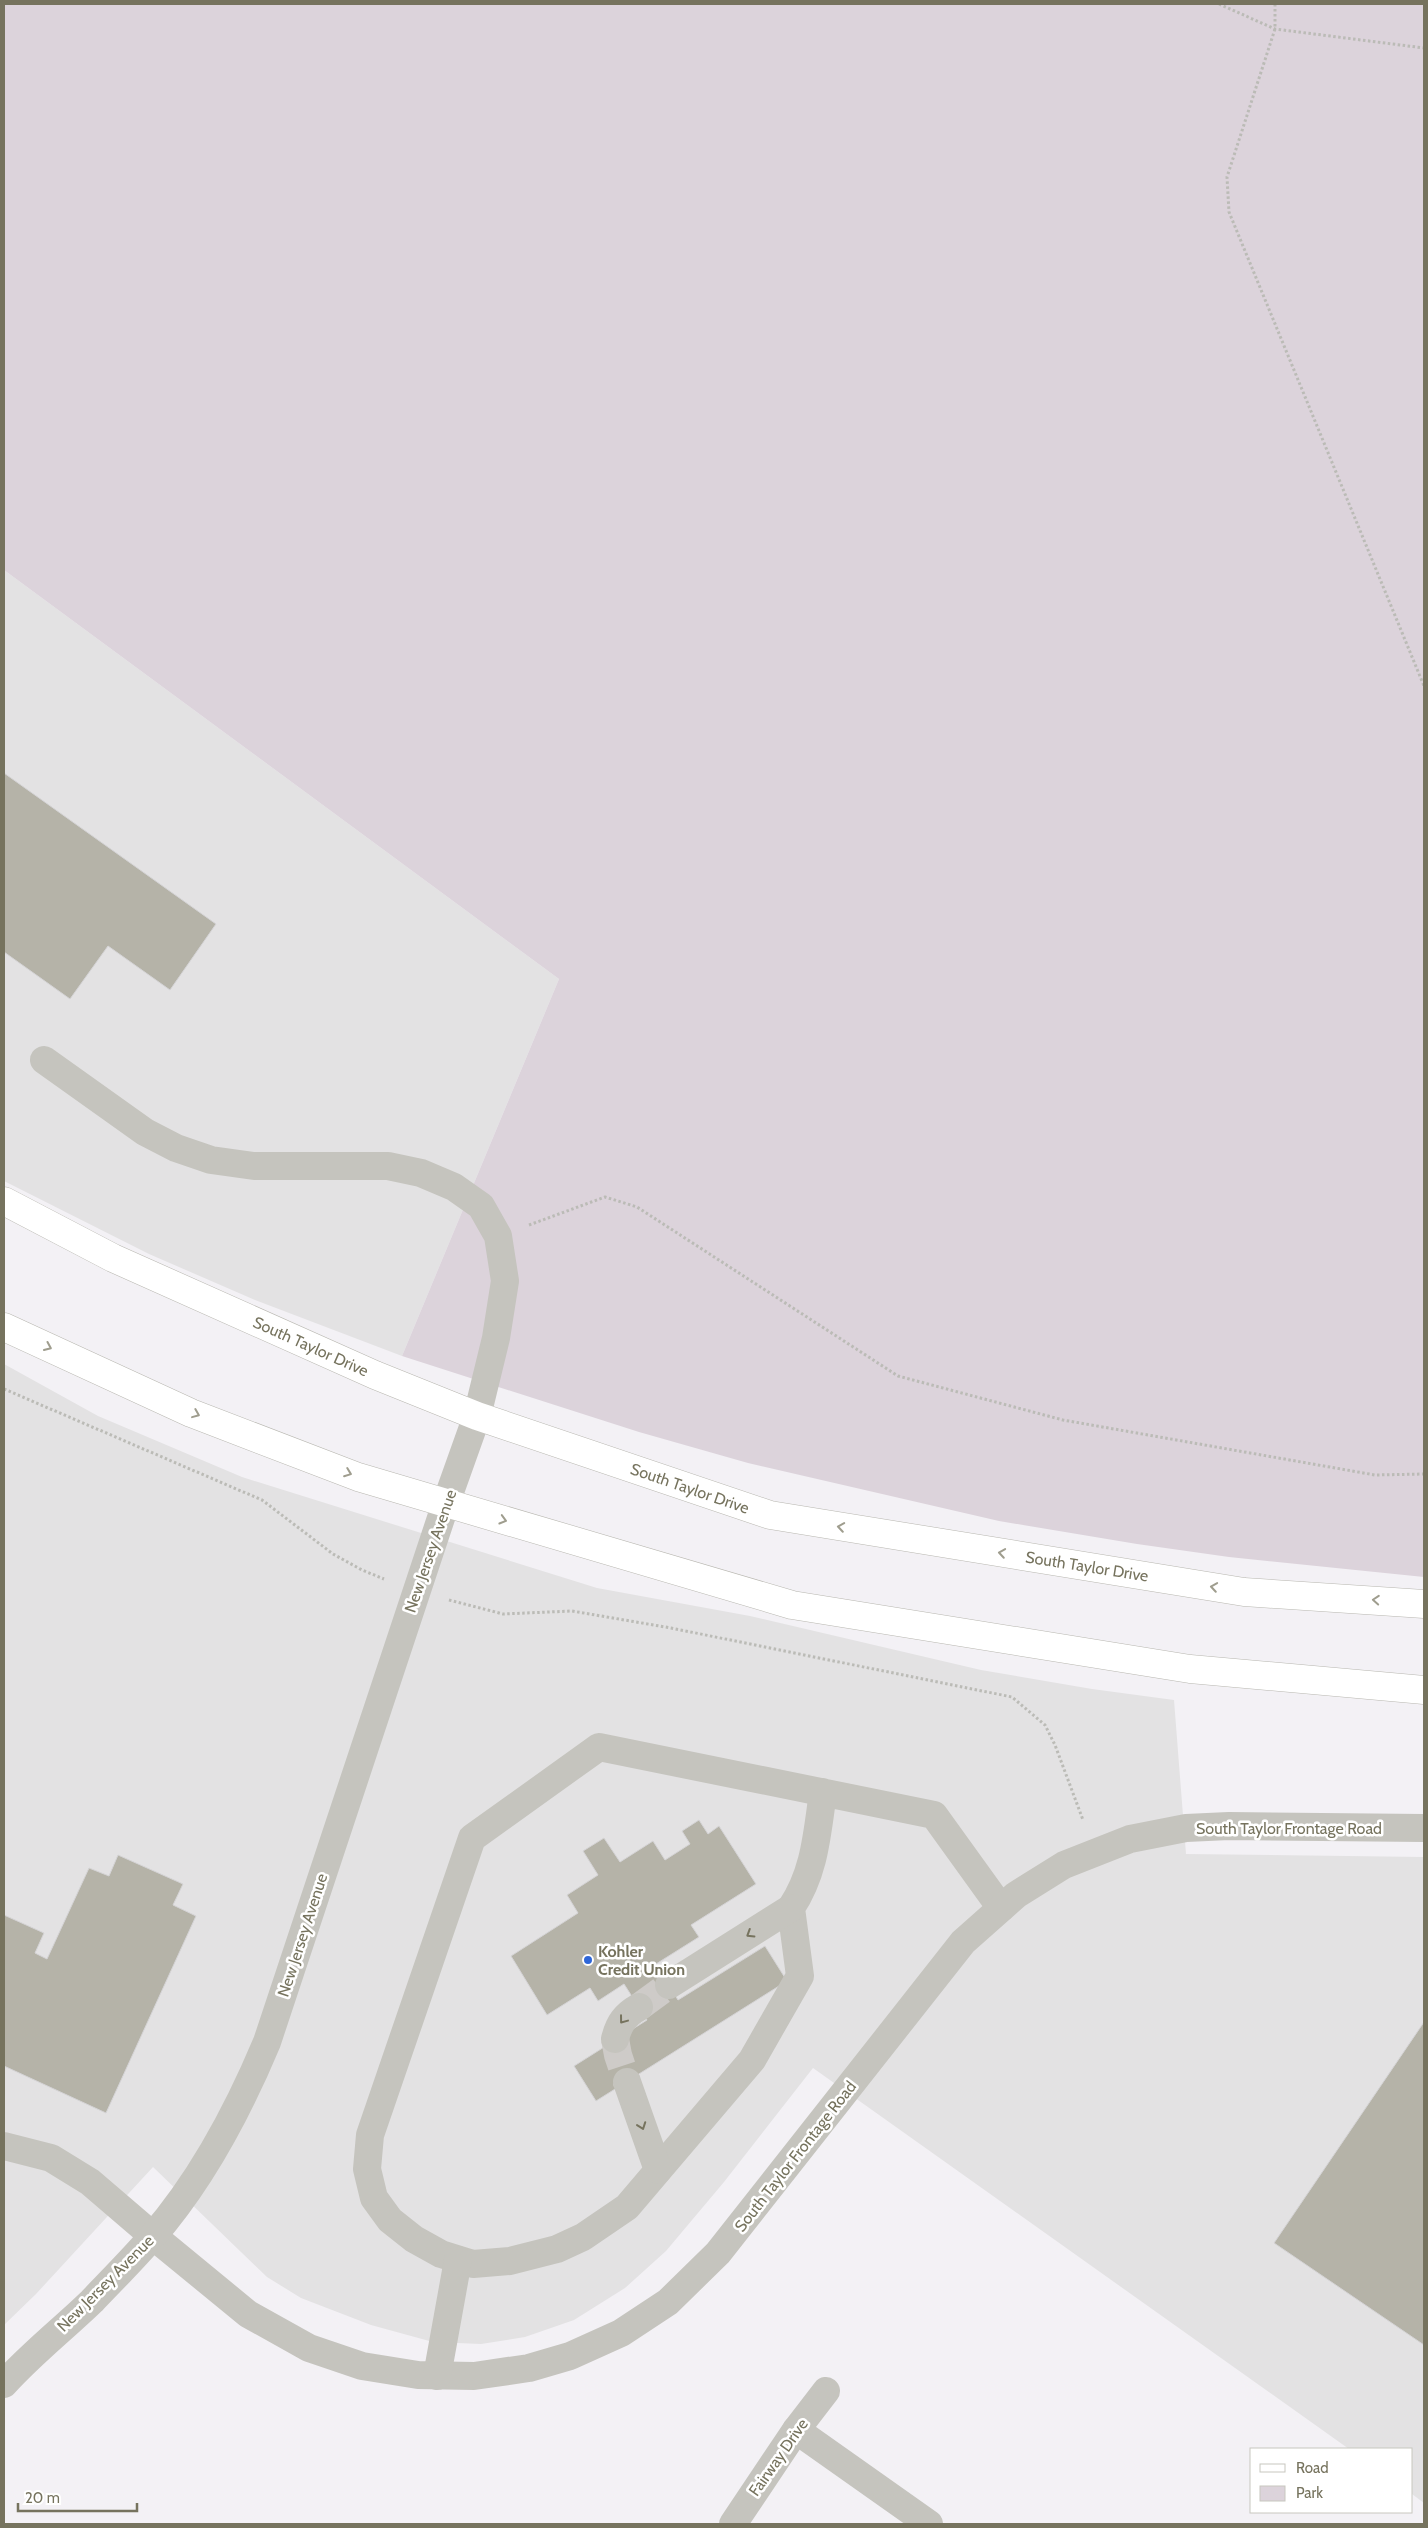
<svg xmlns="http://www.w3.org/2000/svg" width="1428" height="2528" viewBox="0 0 1428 2528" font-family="Cabin,sans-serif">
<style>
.built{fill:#e3e2e3}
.green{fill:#dcd3db}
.building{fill:#b5b3a8;stroke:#d5d4d6}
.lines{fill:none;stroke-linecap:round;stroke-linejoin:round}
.minor-tunnel{stroke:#cecbc8;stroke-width:28;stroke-dasharray:28 14;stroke-linecap:butt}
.major-casing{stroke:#b8b7b0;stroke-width:29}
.path{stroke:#bbbbb6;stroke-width:3;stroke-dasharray:2.5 2.5;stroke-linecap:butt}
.minor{stroke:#c5c4be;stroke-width:28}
.major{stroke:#fff;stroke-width:28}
.oneway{stroke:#9f9d8e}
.oneway2{stroke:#76735e}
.poi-dot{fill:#2e66d8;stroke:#fff;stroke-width:2}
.labels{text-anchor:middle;stroke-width:5;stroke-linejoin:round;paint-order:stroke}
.street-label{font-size:16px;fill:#76735e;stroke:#fff}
.poi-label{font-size:16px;font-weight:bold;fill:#76735e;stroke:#fff;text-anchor:start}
</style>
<rect width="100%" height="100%" fill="#f3f1f5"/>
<g class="built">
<polygon points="4,570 559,979 402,1356 255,1300 149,1254 4,1181"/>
<polygon points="4,1364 98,1416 242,1477 597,1588 750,1616 981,1670 1092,1689 1174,1700 1186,1854 1424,1857 1424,2503 1412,2494 1412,2449 1349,2449 813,2068 724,2182 666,2251 625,2288 574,2320 525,2337 481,2344 433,2342 371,2325 301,2298 267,2277 153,2167 36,2294 4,2325"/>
</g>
<polygon class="green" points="4,4 1424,4 1424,1577 1229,1557 1137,1544 999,1521 748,1463 639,1432 402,1356 559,979 4,570"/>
<g class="building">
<polygon points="4,773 216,924 170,990 108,946 70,999 4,952"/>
<polygon points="699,1820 708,1834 719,1826 756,1884 691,1925 699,1937 656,1964 678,2000 765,1946 787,1981 596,2101 574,2066 647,2020 624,1984 598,2001 590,1988 547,2015 511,1956 578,1913 567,1895 598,1875 583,1851 604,1838 620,1862 653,1841 665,1860 690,1844 682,1831"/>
<polygon points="118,1855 183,1884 173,1905 196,1916 106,2113 4,2066 4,1915 44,1933 35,1953 47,1959 89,1868 109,1876"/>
<polygon points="1424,2022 1424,2345 1274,2243"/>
</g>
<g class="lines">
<g class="minor-tunnel">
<polyline points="639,2007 669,1985"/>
<polyline points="615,2039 618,2055 627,2082"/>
</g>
<g class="major-casing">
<g id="major">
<polyline points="4,1201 113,1258 375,1375 477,1416 770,1515 1244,1592 1424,1604"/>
<polyline points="4,1327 191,1413 358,1477 792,1605 1190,1669 1424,1690"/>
</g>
</g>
<g class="path">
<polyline points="1219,4 1275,29 1424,48"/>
<polyline points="1275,4 1275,29 1227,177 1229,212 1424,686"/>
<polyline points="529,1225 605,1197 637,1207 898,1376 1063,1420 1375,1475 1424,1474"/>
<polyline points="4,1389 262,1500 333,1554 362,1570 384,1579"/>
<polyline points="449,1600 503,1614 572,1611 671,1628 1012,1697 1045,1725 1055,1745 1083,1820"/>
</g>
<g class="minor">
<path d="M823 1792C817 1834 815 1872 791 1908L800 1976 752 2060 627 2207 583 2237 557 2249 510 2261 473 2264 441 2254 414 2239 390 2220 374 2198 367 2169 370 2135 472 1838 599 1747 934 1815 1001 1908"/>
<polyline points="669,1985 791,1908"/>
<path d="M615 2039C619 2023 625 2015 639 2007"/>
<polyline points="627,2082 658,2170"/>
<polyline points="4,2146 51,2158 90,2182 153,2236 248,2314 309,2348 362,2366 418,2375 474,2376 529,2368 570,2356 621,2333 668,2302 718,2253 963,1942 1016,1895 1064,1865 1130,1839 1186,1828 1229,1826 1424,1828"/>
<polyline points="437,2376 458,2260"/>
<path d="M4 2384C31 2354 63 2329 92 2301 112 2280 133 2259 152 2237 200 2182 239 2109 267 2042L446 1503 477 1416 496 1338 505 1281 498 1236 481 1206 454 1187 421 1173 388 1166H254L211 1160 176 1148 145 1132 44 1060"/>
<polyline points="796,2430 929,2524"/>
<polyline points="733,2524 796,2430 826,2391"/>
</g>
<use href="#major" class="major"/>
</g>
<defs><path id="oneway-chevron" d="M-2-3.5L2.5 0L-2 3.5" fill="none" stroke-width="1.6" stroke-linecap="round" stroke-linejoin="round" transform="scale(1.25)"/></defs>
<g class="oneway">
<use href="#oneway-chevron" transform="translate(48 1347) rotate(24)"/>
<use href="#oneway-chevron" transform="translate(196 1414) rotate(22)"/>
<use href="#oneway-chevron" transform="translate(348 1473) rotate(21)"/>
<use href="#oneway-chevron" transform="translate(503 1520) rotate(16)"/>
<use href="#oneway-chevron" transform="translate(841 1527) rotate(-171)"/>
<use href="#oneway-chevron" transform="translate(1002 1553) rotate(-171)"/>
<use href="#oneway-chevron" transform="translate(1214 1587) rotate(-171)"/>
<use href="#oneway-chevron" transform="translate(1376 1600) rotate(-176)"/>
</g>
<g class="oneway2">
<use href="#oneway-chevron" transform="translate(750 1934) rotate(148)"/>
<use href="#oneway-chevron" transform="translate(623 2020) rotate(127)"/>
<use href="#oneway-chevron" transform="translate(642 2126) rotate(70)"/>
</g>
<circle class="poi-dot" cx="588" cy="1960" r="5"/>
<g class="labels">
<g class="street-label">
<text transform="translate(311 1346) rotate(24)" y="6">South Taylor Drive</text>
<text transform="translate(690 1488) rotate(19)" y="6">South Taylor Drive</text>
<text transform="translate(430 1551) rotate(-71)" y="6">New Jersey Avenue</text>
<text transform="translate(1087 1566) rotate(9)" y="6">South Taylor Drive</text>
<text x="1289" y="1834">South Taylor Frontage Road</text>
<text transform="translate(302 1935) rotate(-72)" y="6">New Jersey Avenue</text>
<text transform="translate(795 2156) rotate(-52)" y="6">South Taylor Frontage Road</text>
<text transform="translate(105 2283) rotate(-45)" y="6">New Jersey Avenue</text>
<text transform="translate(778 2457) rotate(-55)" y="6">Fairway Drive</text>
</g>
<g class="poi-label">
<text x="598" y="1957">Kohler<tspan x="598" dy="18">Credit Union</tspan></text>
</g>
</g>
<rect width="1428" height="2528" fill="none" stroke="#76735e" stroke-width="10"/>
<rect x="1250" y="2448" width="162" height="65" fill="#ffffff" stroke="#c8c7bf"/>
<rect x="1260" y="2464" width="25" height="8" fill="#ffffff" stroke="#c8c7bf"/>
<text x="1296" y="2473" font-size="15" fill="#76735e">Road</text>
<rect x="1260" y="2486" width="25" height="15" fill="#dcd3db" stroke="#c8c7bf"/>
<text x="1296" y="2498" font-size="15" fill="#76735e">Park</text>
<path d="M18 2503v8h119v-8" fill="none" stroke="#76735e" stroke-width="2.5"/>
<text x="25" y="2503" font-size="15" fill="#76735e" stroke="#ffffff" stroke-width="4" paint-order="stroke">20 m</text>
</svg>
